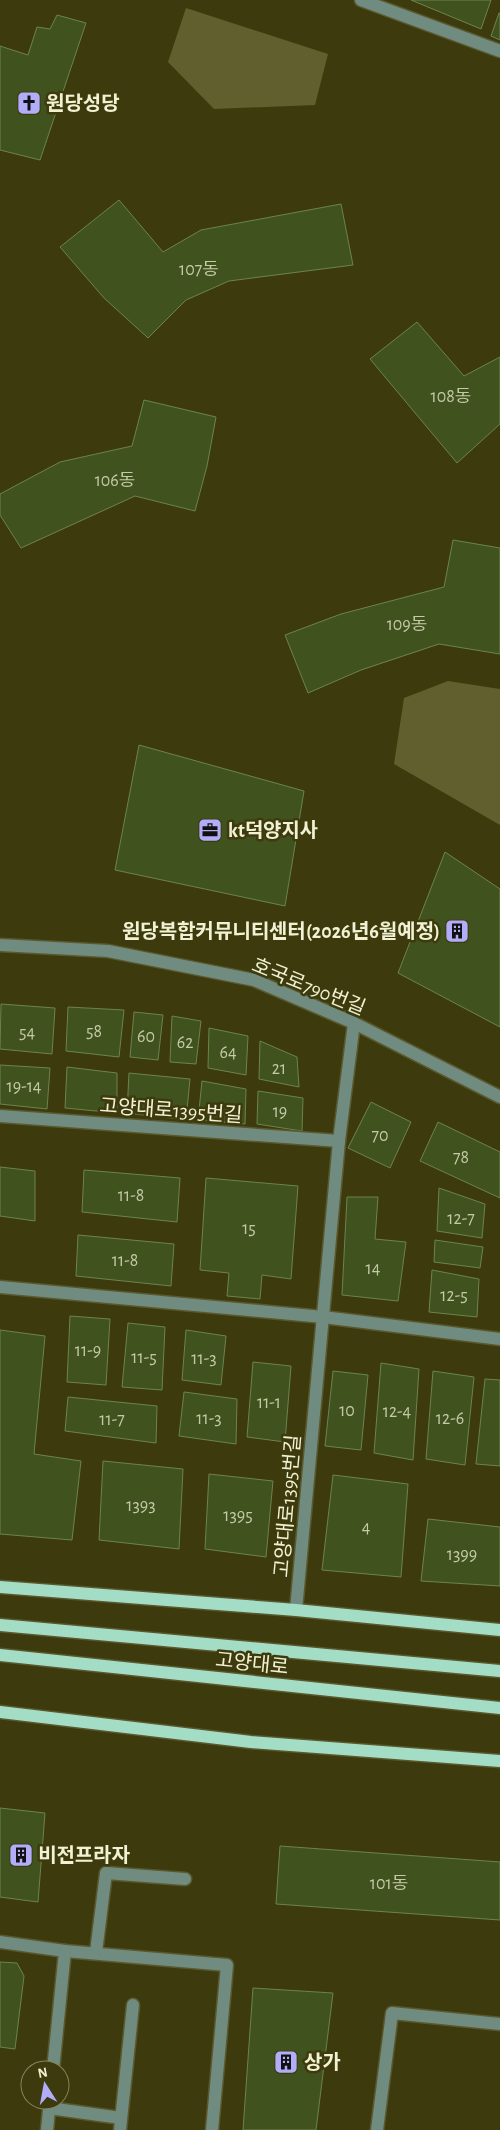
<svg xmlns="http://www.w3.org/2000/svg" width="500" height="2130" viewBox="0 0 500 2130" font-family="'Alegreya Sans','Noto Sans KR',sans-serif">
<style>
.green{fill:#615f2d}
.building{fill:#40531f;stroke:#6d834e}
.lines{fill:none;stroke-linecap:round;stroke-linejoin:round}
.minor-casing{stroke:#5a582d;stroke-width:15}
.major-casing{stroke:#5a582d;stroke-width:15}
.minor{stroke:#708b7f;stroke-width:12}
.major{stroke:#a4ddc5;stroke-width:12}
.labels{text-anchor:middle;stroke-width:5;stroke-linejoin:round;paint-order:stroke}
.number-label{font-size:18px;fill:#c5caa6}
.poi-label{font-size:20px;font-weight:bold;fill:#f1f1d3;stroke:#3d3b0d;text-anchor:start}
.street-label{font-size:20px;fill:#f1f1d3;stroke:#3d3b0d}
</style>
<rect width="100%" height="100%" fill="#3d3b0d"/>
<g class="green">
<polygon points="186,8 328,54 315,105 214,109 168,62"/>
<polygon points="448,681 500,689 500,825 394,764 404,698"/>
</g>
<g class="building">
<polygon points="411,0 491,0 481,29"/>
<polygon points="499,13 500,13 500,40 491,36"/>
<polygon points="57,15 86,23 40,160 0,150 0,46 28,55 37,27 50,29"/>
<polygon points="119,200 163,252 201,230 341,204 353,265 229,281 186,300 148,338 104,298 60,247"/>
<polygon points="417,322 464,376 500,357 500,424 457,463 370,359"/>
<polygon points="144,400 216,417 207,466 195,511 135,496 21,548 0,515 0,494 60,462 132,446"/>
<polygon points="453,540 500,548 500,654 439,644 361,670 308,693 285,635 341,614 444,587"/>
<polygon points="139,745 304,791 285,906 115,870"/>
<polygon points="445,852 500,889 500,1027 398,973"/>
<polygon points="1,1004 55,1008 52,1054 0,1049"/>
<polygon points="68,1007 124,1010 119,1057 66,1051"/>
<polygon points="134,1012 163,1015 158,1060 130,1057"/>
<polygon points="172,1016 201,1021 196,1064 170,1062"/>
<polygon points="209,1028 248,1036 246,1075 208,1068"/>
<polygon points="260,1041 297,1057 299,1087 259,1079"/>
<polygon points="0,1065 50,1068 47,1109 0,1104"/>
<polygon points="67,1067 117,1073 117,1113 65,1108"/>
<polygon points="129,1073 190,1079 186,1120 127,1113"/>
<polygon points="202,1081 246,1089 245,1124 198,1120"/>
<polygon points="258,1091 303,1098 302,1131 257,1124"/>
<polygon points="371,1102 411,1122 390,1168 348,1148"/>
<polygon points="438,1122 500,1152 500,1198 420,1161"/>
<polygon points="0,1167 35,1171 35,1221 0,1216"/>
<polygon points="84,1170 180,1178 177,1222 82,1212"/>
<polygon points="206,1178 298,1186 291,1279 262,1275 260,1299 227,1296 229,1273 200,1270"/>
<polygon points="439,1188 485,1204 482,1238 437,1231"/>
<polygon points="347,1197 378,1197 375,1239 406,1242 398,1301 342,1295"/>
<polygon points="78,1235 174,1244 171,1286 76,1276"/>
<polygon points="435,1240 483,1247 480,1268 434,1262"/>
<polygon points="432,1270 479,1279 477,1317 429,1312"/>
<polygon points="70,1316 110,1319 106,1385 67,1382"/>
<polygon points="128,1323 165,1327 162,1390 122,1387"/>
<polygon points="0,1330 45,1336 34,1454 81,1461 72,1540 0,1534"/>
<polygon points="186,1330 226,1336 221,1385 182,1380"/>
<polygon points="253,1362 291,1366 285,1442 247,1437"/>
<polygon points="381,1363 419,1369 413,1460 374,1453"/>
<polygon points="333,1371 368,1375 361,1450 325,1446"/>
<polygon points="433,1371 474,1377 465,1465 426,1459"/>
<polygon points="485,1379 500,1380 500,1466 476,1464"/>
<polygon points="184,1392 237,1399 236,1444 179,1436"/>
<polygon points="68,1397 157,1406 156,1443 65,1431"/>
<polygon points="103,1461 183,1469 179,1549 99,1540"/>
<polygon points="209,1474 273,1481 266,1557 205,1549"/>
<polygon points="333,1475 408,1484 401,1577 322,1570"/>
<polygon points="428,1519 500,1527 500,1586 421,1581"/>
<polygon points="0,1808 45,1813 38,1902 0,1897"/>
<polygon points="280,1846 500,1862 500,1920 276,1904"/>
<polygon points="0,1962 17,1963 24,1976 15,2049 0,2047"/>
<polygon points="253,1988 333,1993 316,2130 243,2130"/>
</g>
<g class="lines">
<g class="minor-casing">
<g id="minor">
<polyline points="361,0 500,51"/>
<polyline points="0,945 108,951 254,980 354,1023 500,1097"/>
<polyline points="0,1116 339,1141"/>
<polyline points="0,1287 323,1317 500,1339"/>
<polyline points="296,1610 339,1141 354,1023"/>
<polyline points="0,1942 65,1951 227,1965 212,2130"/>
<polyline points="96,1952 106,1873 185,1879"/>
<polyline points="53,2070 65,1951"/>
<polyline points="49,2108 121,2118"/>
<polyline points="47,2130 50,2100"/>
<polyline points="120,2130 133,2005"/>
<polyline points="377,2130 392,2013 500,2024"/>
</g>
</g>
<g class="major-casing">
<g id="major">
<polyline points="0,1587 296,1610 500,1630"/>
<polyline points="0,1625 500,1671"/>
<polyline points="0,1655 500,1708"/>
<polyline points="0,1712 251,1742 500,1761"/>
</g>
</g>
<use href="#minor" class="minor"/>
<use href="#major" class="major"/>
</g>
<defs>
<g id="church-square" transform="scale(1.25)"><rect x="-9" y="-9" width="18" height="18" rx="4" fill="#b2adf9" stroke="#3d3b0d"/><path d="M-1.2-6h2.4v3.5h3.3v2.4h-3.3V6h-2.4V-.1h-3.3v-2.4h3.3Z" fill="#111"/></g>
<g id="office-square" transform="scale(1.25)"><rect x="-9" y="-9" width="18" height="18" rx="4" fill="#b2adf9" stroke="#3d3b0d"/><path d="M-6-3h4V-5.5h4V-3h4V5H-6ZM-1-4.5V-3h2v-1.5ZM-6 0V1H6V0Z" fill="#111"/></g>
<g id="building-square" transform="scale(1.25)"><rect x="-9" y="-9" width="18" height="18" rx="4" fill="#b2adf9" stroke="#3d3b0d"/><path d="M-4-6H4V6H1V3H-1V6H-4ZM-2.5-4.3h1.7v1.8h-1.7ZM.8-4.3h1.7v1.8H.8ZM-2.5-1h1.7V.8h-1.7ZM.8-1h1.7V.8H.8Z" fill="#111"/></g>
</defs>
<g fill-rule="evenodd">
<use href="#church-square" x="29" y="103"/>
<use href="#office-square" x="210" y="830"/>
<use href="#building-square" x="457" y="931"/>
<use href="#building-square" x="21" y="1855"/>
<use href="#building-square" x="286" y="2062"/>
</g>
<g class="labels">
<g class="number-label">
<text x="199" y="275">107동</text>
<text x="451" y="402">108동</text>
<text x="115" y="486">106동</text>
<text x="407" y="630">109동</text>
<text x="94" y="1037">58</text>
<text x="27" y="1038">54</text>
<text x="146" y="1042">60</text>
<text x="185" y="1048">62</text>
<text x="228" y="1058">64</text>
<text x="279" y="1074">21</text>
<text x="24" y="1092">19-14</text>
<text x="280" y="1117">19</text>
<text x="380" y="1141">70</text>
<text x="461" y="1163">78</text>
<text x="131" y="1201">11-8</text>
<text x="461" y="1224">12-7</text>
<text x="249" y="1234">15</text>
<text x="125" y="1266">11-8</text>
<text x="373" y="1274">14</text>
<text x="454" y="1301">12-5</text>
<text x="88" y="1356">11-9</text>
<text x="144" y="1363">11-5</text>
<text x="204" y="1364">11-3</text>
<text x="269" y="1408">11-1</text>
<text x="347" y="1416">10</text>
<text x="397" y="1417">12-4</text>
<text x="209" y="1424">11-3</text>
<text x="450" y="1424">12-6</text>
<text x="112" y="1425">11-7</text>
<text x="141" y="1511">1393</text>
<text x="238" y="1521">1395</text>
<text x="366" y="1533">4</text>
<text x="462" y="1560">1399</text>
<text x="389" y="1889">101동</text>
</g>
<g class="poi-label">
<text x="46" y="110">원당성당</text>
<text x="228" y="837">kt덕양지사</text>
<text x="440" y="938" text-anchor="end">원당복합커뮤니티센터(2026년6월예정)</text>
<text x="38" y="1862">비전프라자</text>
<text x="304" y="2069">상가</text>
</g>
<g class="street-label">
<text transform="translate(309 986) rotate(22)" y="7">호국로790번길</text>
<text transform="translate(171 1110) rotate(4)" y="7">고양대로1395번길</text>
<text transform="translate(287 1506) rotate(-85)" y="7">고양대로1395번길</text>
<text transform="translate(252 1663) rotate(6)" y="7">고양대로</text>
</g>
</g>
<g transform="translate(45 2085) rotate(349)"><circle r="24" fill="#3d3b0d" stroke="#85845c"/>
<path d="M0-4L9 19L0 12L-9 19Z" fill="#b2adf9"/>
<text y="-8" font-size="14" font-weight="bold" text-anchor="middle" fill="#f1f1d3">N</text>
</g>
</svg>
